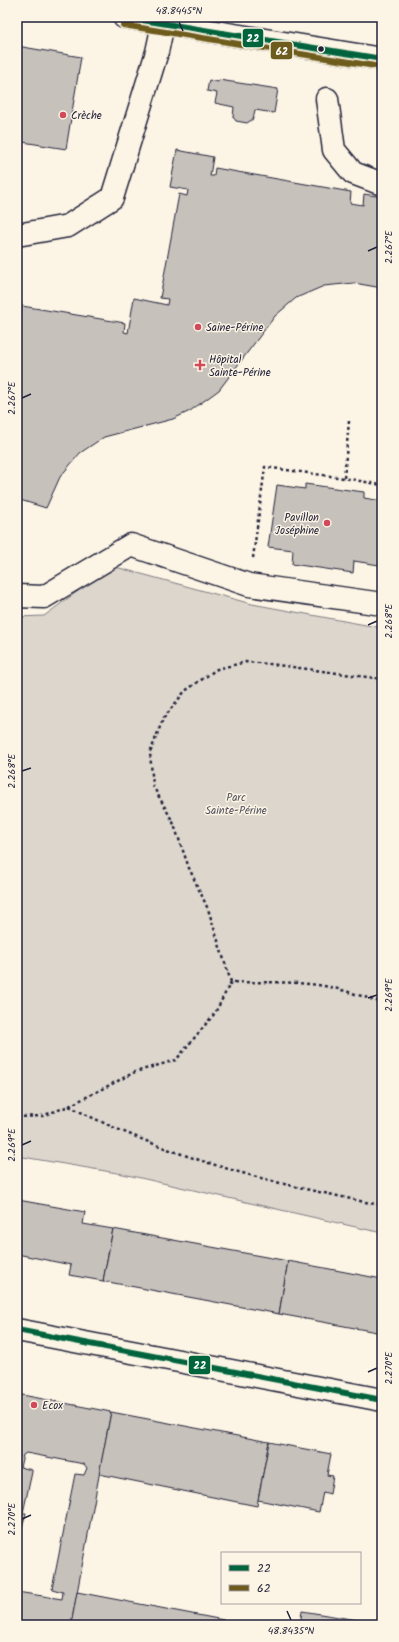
<svg xmlns="http://www.w3.org/2000/svg" width="399" height="1642" viewBox="0 0 399 1642" font-family="Kalam,sans-serif">
<style>
.green{fill:#dcd6cc;stroke:#7f7c84}
.building{fill:#c6c1bb;stroke:#22223b}
.lines{fill:none;stroke-linecap:round;stroke-linejoin:round}
.minor-casing{stroke:#22223b;stroke-width:25}
.major-casing{stroke:#22223b;stroke-width:25}
.path{stroke:#22223b;stroke-width:2.5;stroke-dasharray:3 3;stroke-linecap:butt}
.minor{stroke:#fcf5e5;stroke-width:22}
.major{stroke:#fcf5e5;stroke-width:22}
.bus-1-casing{stroke:#fcf5e5;stroke-width:9}
.bus-2-casing{stroke:#fcf5e5;stroke-width:9}
.bus-1{stroke:#00643c;stroke-width:6}
.bus-2{stroke:#6e5b1e;stroke-width:6}
.ticks{fill:none;stroke:#22223b;stroke-width:1.5}
.bus-dot{fill:#22223b;stroke:#fcf5e5;stroke-width:1.5}
.poi-dot{fill:#d1495b;stroke:#fcf5e5;stroke-width:1.5}
.labels{text-anchor:middle;stroke-width:3;stroke-linejoin:round;paint-order:stroke}
.poi-label{font-size:11px;fill:#22223b;stroke:#fcf5e5;text-anchor:start}
.park-label{font-size:11px;fill:#504f5f;stroke:#fcf5e5}
.line-badge{stroke:#fcf5e5;stroke-width:1.5}
.badge-label{font-size:11px;text-anchor:middle;font-weight:bold;fill:#fff}
.neatline{fill:none;stroke:#22223b;stroke-width:1.5}
.ticks-label{font-size:10px;text-anchor:middle;fill:#22223b}
</style>
<rect width="100%" height="100%" fill="#fcf5e5"/>
<filter id="ink" filterUnits="userSpaceOnUse"><feTurbulence type="fractalNoise" baseFrequency=".025" numOctaves="2"/><feDisplacementMap in="SourceGraphic" scale="8" xChannelSelector="R" yChannelSelector="G"/><feConvolveMatrix kernelMatrix="1 2 1 2 8 2 1 2 1" color-interpolation-filters="sRGB"/></filter>
<g filter="url(#ink)">
<polygon class="green" points="112,566 252,604 382,628 382,1233 123,1174 17,1156 17,617 44,616"/>
<g class="building">
<polygon points="17,46 81,57 66,149 17,141"/>
<polygon points="209,80 218,82 219,80 278,89 274,113 255,110 253,119 247,123 236,121 233,117 234,107 215,103 217,93 207,91"/>
<polygon points="177,150 213,157 210,176 214,176 215,168 351,192 350,203 363,205 364,194 382,197 382,288 354,283 324,286 296,298 275,316 219,390 190,411 173,419 104,437 80,453 60,477 46,508 17,499 17,314 21,314 22,306 125,323 124,332 128,333 134,298 167,305 168,299 160,298 179,194 187,196 188,190 170,187"/>
<polygon points="305,484 364,492 364,498 382,501 382,546 379,565 354,561 353,573 292,564 293,550 268,547 277,485 305,489"/>
<polygon points="18,1200 85,1212 83,1224 113,1229 103,1281 69,1275 71,1265 17,1254 17,1207"/>
<polygon points="113,1229 288,1261 279,1314 103,1281"/>
<polygon points="288,1261 382,1279 382,1333 279,1314"/>
<polygon points="17,1394 111,1412 71,1625 17,1625 17,1592 62,1599 63,1592 52,1589 75,1474 84,1475 87,1468 84,1464 26,1453 23,1455 20,1467 32,1470 32,1472 23,1513 26,1513 25,1517 21,1531 22,1532 21,1535 19,1535 17,1543"/>
<polygon points="111,1412 269,1442 257,1506 99,1474"/>
<polygon points="269,1442 331,1454 327,1475 333,1476 330,1494 323,1492 319,1512 258,1500"/>
<polygon points="77,1592 234,1622 233,1625 71,1625"/>
<polygon points="302,1611 382,1624 382,1625 300,1625"/>
<polygon points="234,1622 254,1625 233,1625"/>
</g>
<g class="lines">
<g class="minor-casing">
<g id="minor">
<polyline points="124,17 382,59"/>
<polyline points="327,99 334,150 353,173 382,184"/>
<polyline points="17,235 68,226 112,198 157,52 163,24"/>
<polyline points="17,596 44,597 131,545 249,585 382,604"/>
</g>
</g>
<g class="major-casing">
<polyline id="major" points="17,1330 382,1400"/>
</g>
<g class="path">
<polyline points="349,421 344,478 382,485"/>
<polyline points="253,558 265,467 344,478"/>
<polyline points="231,982 208,909 189,868 173,822 153,786 150,753 163,719 185,691 217,669 246,662 270,664 382,679"/>
<path d="M69 1106 135 1072 176 1060 215 1013 231 982C266 983 304 980 338 989 353 993 368 998 382 1003"/>
<path d="M17 1117 42 1116 69 1106C148 1147 232 1173 319 1192 340 1196 361 1202 382 1205"/>
</g>
<use href="#minor" class="minor"/>
<use href="#major" class="major"/>
<g class="bus-1-casing">
<g id="bus-1">
<polyline points="124,17 382,59"/>
<polyline points="17,1330 382,1400"/>
</g>
</g>
<g class="bus-2-casing">
<polyline id="bus-2" points="123,25 381,67"/>
</g>
<use href="#bus-1" class="bus-1"/>
<use href="#bus-2" class="bus-2"/>
</g>
</g>
<path class="ticks" d="M179 22 183 31M368 251 377 247M22 398 31 394M368 625 377 621M22 771 31 768M368 998 377 995M22 1145 31 1141M368 1372 377 1368M22 1519 31 1515M287 1611 291 1620"/>
<circle class="bus-dot" cx="321" cy="49" r="3.5"/>
<g class="poi-dot">
<circle cx="63" cy="115" r="4"/>
<circle cx="198" cy="327" r="4"/>
<path d="M198 359h4v4h4v4h-4v4h-4v-4h-4v-4h4z"/>
<circle cx="327" cy="523" r="4"/>
<circle cx="34" cy="1405" r="4"/>
</g>
<g class="labels">
<g class="poi-label">
<text x="71" y="119">Crèche</text>
<text x="206" y="331">Saine-Périne</text>
<text x="209" y="363">Hôpital<tspan x="209" dy="13">Sainte-Périne</tspan></text>
<text x="319" y="521" text-anchor="end">Pavillon<tspan x="319" dy="13">Joséphine</tspan></text>
<text x="42" y="1409">Ecox</text>
</g>
<g class="park-label">
<text x="236" y="801">Parc<tspan x="236" dy="13">Sainte-Périne</tspan></text>
</g>
</g>
<g class="line-badge">
<rect x="242" y="28" width="22" height="20" rx="4" fill="#00643c"/>
<rect x="270" y="41" width="23" height="19" rx="4" fill="#6e5b1e"/>
<rect x="188" y="1355" width="23" height="20" rx="4" fill="#00643c"/>
</g>
<g class="badge-label">
<text x="253" y="42">22</text>
<text x="282" y="55">62</text>
<text x="200" y="1369">22</text>
</g>
<rect width="399" height="1642" fill="none" stroke="#fcf5e5" stroke-width="44"/>
<rect x="221" y="1552" width="140" height="52" fill="#fcf5e5" stroke="#a5a1a1"/>
<rect x="229" y="1565" width="20" height="6" fill="#00643c" stroke="#a5a1a1"/>
<text x="257" y="1572" font-size="12" fill="#22223b">22</text>
<rect x="229" y="1585" width="20" height="6" fill="#6e5b1e" stroke="#a5a1a1"/>
<text x="257" y="1592" font-size="12" fill="#22223b">62</text>
<rect x="22" y="22" width="355" height="1598" class="neatline"/>
<g class="ticks-label">
<text x="179" y="14">48.8445°N</text>
<text transform="translate(388 247) rotate(-90)" y="4">2.267°E</text>
<text transform="translate(11 398) rotate(-90)" y="4">2.267°E</text>
<text transform="translate(388 621) rotate(-90)" y="4">2.268°E</text>
<text transform="translate(11 771) rotate(-90)" y="4">2.268°E</text>
<text transform="translate(388 995) rotate(-90)" y="4">2.269°E</text>
<text transform="translate(11 1145) rotate(-90)" y="4">2.269°E</text>
<text transform="translate(388 1368) rotate(-90)" y="4">2.270°E</text>
<text transform="translate(11 1519) rotate(-90)" y="4">2.270°E</text>
<text x="291" y="1634">48.8435°N</text>
</g>
</svg>
